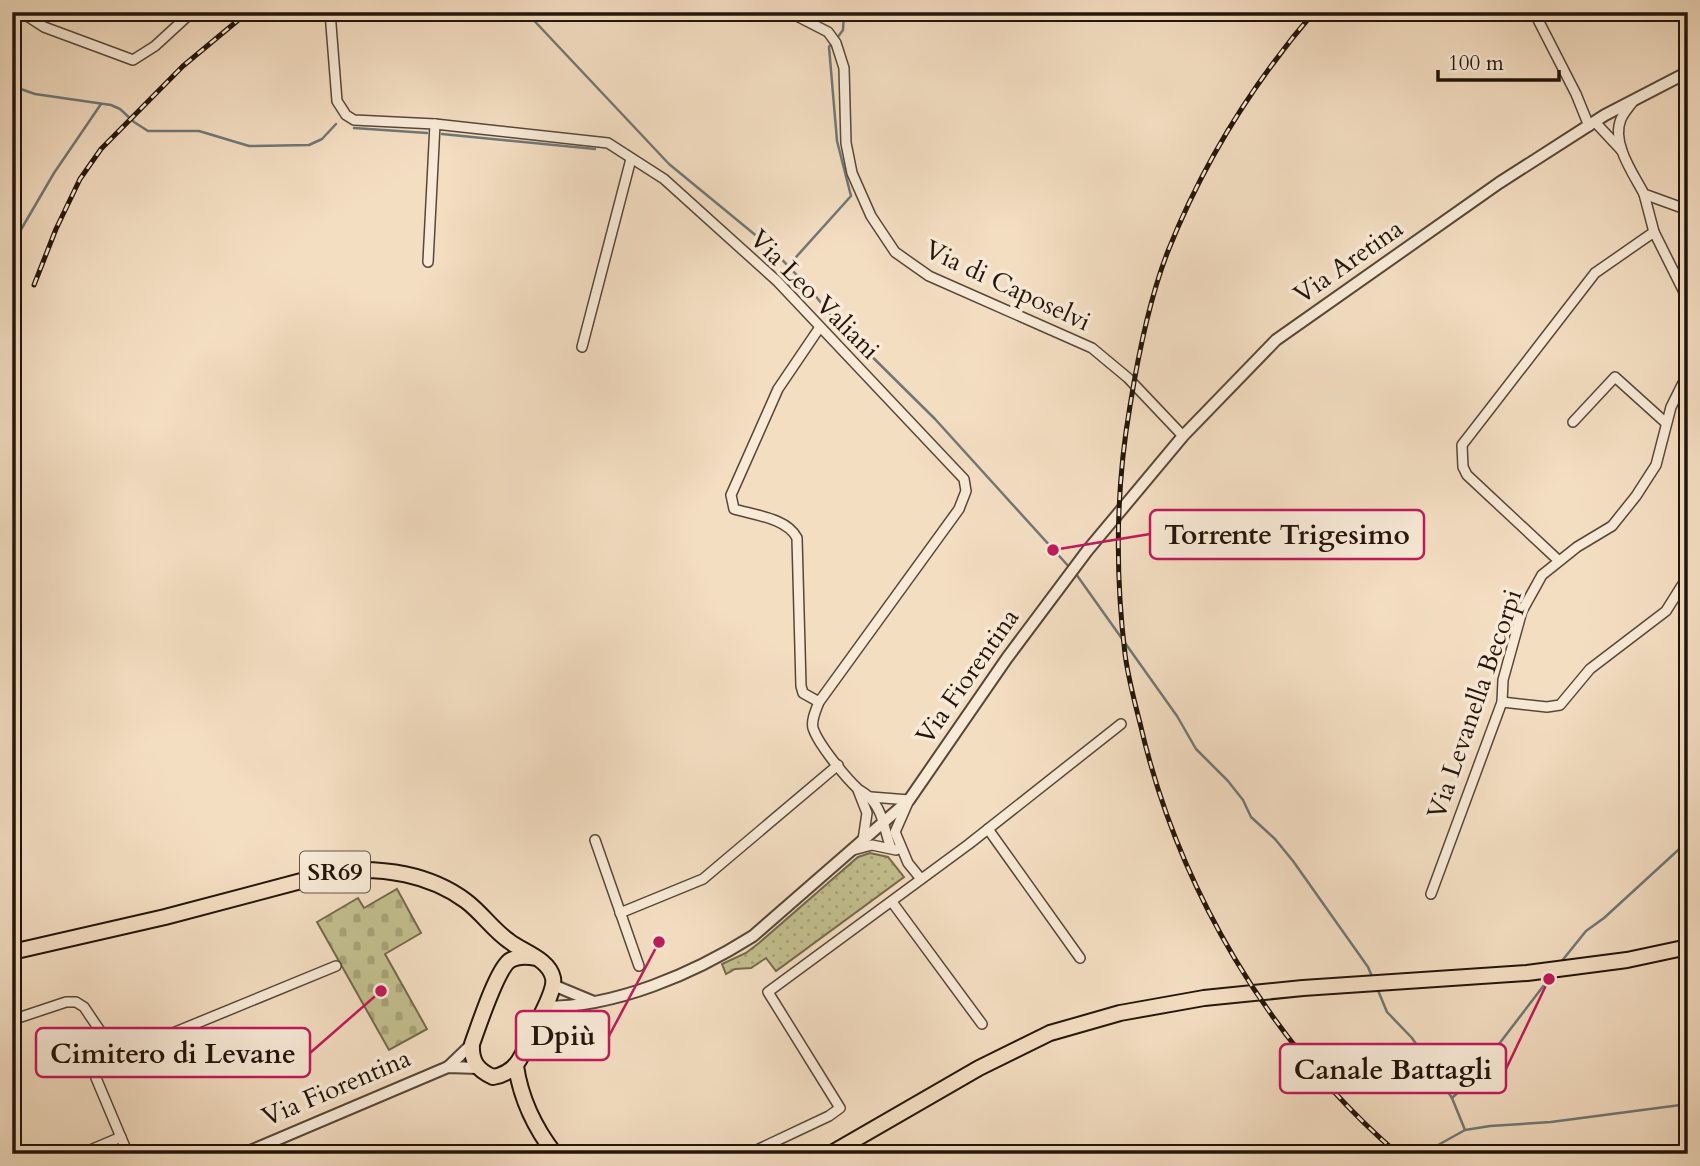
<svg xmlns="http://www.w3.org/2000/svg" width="1700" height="1166" viewBox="0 0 1700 1166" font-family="Cardo,serif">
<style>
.grass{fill:url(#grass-dots);stroke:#736a4c;stroke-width:2}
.cemetery{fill:url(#cemetery-stones);stroke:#736a4c;stroke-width:2}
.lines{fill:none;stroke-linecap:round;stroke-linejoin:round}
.stream{stroke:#6f7777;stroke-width:2.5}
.minor-casing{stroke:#574739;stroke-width:12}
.tertiary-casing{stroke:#574739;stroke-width:14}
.primary-casing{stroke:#23150b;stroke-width:18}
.minor{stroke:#f8ead7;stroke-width:9}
.tertiary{stroke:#f8ead7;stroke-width:10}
.primary{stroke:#f4dec2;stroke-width:14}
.rail-casing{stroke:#23150b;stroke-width:5}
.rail{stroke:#f8ead7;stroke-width:2.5;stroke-dasharray:8;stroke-linecap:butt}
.labels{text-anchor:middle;stroke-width:7;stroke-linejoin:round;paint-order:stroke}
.shield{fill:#f8ead7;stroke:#635548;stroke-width:2}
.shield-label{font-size:24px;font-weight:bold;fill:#23150b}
.street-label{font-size:26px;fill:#23150b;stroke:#f8ead7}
.leader{fill:none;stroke:#c2185b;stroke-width:2.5}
.callout-dot{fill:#c2185b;stroke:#f8ead7;stroke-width:2.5}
.callout{fill:#f8ead7;stroke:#c2185b;stroke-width:2.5}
.callout-label{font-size:28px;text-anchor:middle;font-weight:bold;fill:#23150b}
</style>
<defs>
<pattern id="grass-dots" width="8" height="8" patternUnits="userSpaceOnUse" patternTransform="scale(1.75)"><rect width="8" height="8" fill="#c3bf8e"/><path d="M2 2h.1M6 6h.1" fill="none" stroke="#a7a379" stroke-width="1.8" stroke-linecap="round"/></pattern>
<pattern id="cemetery-stones" width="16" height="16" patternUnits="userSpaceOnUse" patternTransform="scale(1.75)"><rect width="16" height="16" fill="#c3bf8e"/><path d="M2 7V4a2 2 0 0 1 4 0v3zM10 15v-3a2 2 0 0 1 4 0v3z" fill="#a7a379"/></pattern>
</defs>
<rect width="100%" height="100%" fill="#f4dec2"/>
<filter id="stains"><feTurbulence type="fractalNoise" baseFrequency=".00286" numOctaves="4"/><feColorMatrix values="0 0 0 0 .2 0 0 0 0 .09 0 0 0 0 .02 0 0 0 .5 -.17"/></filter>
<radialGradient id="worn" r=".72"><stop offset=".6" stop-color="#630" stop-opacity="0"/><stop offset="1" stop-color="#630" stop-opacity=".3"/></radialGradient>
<polygon class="grass" points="870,853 888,857 904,877 776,971 766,958 751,968 735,969 726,974 722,964 746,953 759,943 858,857"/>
<polygon class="cemetery" points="397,889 421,933 385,954 427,1029 389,1050 317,922 358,898 364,908"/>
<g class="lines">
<g class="stream">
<polyline points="526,12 669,164 771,248 809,288 835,320 935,419 1071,569"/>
<polyline points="837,38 843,30 844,12"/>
<polyline points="12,86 35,94 111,105 120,109 134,122 148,131 199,131 249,146 309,145 322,139 336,124"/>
<polyline points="354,128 427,133"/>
<polyline points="442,134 595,149"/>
<polyline points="12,245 54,173 101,104"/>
<polyline points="788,266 851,196 837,141 829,47 832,43"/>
<polyline points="1076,574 1177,716 1196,749 1228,781 1243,800 1251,817 1275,839 1293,861 1368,967 1373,979"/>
<polyline points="1561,962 1586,931 1604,918 1688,841"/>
<polyline points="1377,988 1387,1012 1412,1038 1452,1098 1465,1130"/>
<polyline points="1452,1098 1473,1078 1551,976"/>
<polyline points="1028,1154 1052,1148 1083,1154"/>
<polyline points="1422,1154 1465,1130 1490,1126 1551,1122 1688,1104"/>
</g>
<g class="minor-casing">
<g id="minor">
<polyline points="21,12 44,27 133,60 155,46 192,12"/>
<path d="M330 12 337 101 346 115 354 120 435 124 608 143 664 179 777 281 964 479 966 491 959 509 819 702C816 710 811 720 813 728 818 744 846 778 858 789 862 792 868 795 871 799 883 811 885 833 891 848"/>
<polyline points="789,12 828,32 836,43 844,68 846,143 852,173 871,216 895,252 929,276 1092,348 1128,378 1183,436"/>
<polyline points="1534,12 1576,94 1589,126"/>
<path d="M1634 100C1630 106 1624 112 1621 119 1611 143 1633 173 1644 194L1688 210"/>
<polyline points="1595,122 1622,151"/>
<polyline points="1644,194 1654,232 1688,300"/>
<polyline points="428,262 435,124"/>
<polyline points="582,347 631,159"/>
<polyline points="1573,422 1615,377 1666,423"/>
<polyline points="1558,560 1467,475 1463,467 1462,445 1595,273 1654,232"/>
<path d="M819 702 803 693 801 686 797 538C787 518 754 515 734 509L731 495 778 389 820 327"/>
<polyline points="1502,702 1547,707 1560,705 1590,669 1666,611 1688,576"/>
<polyline points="858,790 867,813 863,840"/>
<polyline points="871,797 909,800 895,832 908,863 921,879"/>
<polyline points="988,829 1080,958"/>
<polyline points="595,840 639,966"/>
<polyline points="853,850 872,845 896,850"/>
<polyline points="1431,894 1502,702 1503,680 1522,611 1542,575 1577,547 1612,526 1636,496 1656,465 1671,407 1688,373"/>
<polyline points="892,902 982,1024"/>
<polyline points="620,913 703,879 838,765"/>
<polyline points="12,1020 66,1002 76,1002 84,1007 117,1056"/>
<polyline points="759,1149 829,1116 840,1108 768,992 969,844 1121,724"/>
<polyline points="81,1154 121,1137"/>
<polyline points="128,1154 96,1078 97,1066 117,1056 336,966"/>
</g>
</g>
<g class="tertiary-casing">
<g id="tertiary">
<polyline points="553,985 594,1002"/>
<path d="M544 1007C616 1007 693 974 753 936L909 800 1007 658 1087 551 1183 436 1276 340 1499 183 1605 115 1688 72"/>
<polyline points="448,1067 472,1044"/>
<polyline points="243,1154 448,1067 478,1068"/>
</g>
</g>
<g class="primary-casing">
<g id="primary">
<path d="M12 952 165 917 339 871C383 867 430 874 466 901 482 913 493 930 509 941 523 952 549 959 553 978 556 992 536 1023 530 1037 522 1057 516 1073 493 1077 477 1070 471 1061 472 1044 479 1025 496 972 509 961 518 955 527 956 536 958"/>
<path d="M516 1066C521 1100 534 1127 555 1154"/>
<polyline points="830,1154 979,1068 1050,1033 1120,1013 1204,998 1303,988 1527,973 1627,960 1688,947"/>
</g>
</g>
<use href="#minor" class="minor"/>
<use href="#tertiary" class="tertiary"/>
<use href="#primary" class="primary"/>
<g class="rail-casing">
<g id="rail">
<path d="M1314 12C1253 83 1203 163 1168 251 1150 297 1138 356 1130 406 1116 487 1115 571 1125 654 1128 677 1134 700 1140 723 1178 889 1269 1042 1398 1154"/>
<polyline points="34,285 56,229 80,179 101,149 183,66 248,12"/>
</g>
</g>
<use href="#rail" class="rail"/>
</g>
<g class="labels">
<rect class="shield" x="300" y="851.5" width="70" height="41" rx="5"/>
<g class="shield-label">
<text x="335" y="880">SR69</text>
</g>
<g class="street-label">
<text transform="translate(1348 261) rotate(-35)" y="9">Via Aretina</text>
<text transform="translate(1008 285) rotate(25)" y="9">Via di Caposelvi</text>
<text transform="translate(815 294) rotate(45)" y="9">Via Leo Valiani</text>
<text transform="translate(967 676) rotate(-55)" y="9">Via Fiorentina</text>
<text transform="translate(1474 704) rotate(-71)" y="9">Via Levanella Becorpi</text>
<text transform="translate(336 1087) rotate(-23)" y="9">Via Fiorentina</text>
</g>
</g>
<path class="leader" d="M1053 550L1150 534M659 942L609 1036M381 991L310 1053M1549 979L1506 1069"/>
<g class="callout-dot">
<circle cx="1053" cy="550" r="7"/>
<circle cx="659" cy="942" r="7"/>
<circle cx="381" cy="991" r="7"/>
<circle cx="1549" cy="979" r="7"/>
</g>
<g class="callout">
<rect x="1150" y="510" width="274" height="49" rx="7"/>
<rect x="516" y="1011" width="93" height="49" rx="7"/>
<rect x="36" y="1028" width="274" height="49" rx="7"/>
<rect x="1280" y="1044" width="226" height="49" rx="7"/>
</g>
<g class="callout-label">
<text x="1287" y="544">Torrente Trigesimo</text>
<text x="563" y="1045">Dpiù</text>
<text x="173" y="1063">Cimitero di Levane</text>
<text x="1393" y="1079">Canale Battagli</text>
</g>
<rect width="1700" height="1166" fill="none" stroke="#f4dec2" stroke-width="42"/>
<rect x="14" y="14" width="1672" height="1138" fill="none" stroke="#23150b" stroke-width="3.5"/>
<rect x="21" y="21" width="1658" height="1124" fill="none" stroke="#23150b" stroke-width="2"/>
<path d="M1438 70v10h121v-10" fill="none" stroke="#23150b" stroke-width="3.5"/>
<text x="1448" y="70" font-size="21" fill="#23150b" stroke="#f8ead7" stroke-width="5" paint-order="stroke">100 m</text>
<rect width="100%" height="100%" filter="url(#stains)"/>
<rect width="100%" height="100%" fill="url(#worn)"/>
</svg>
